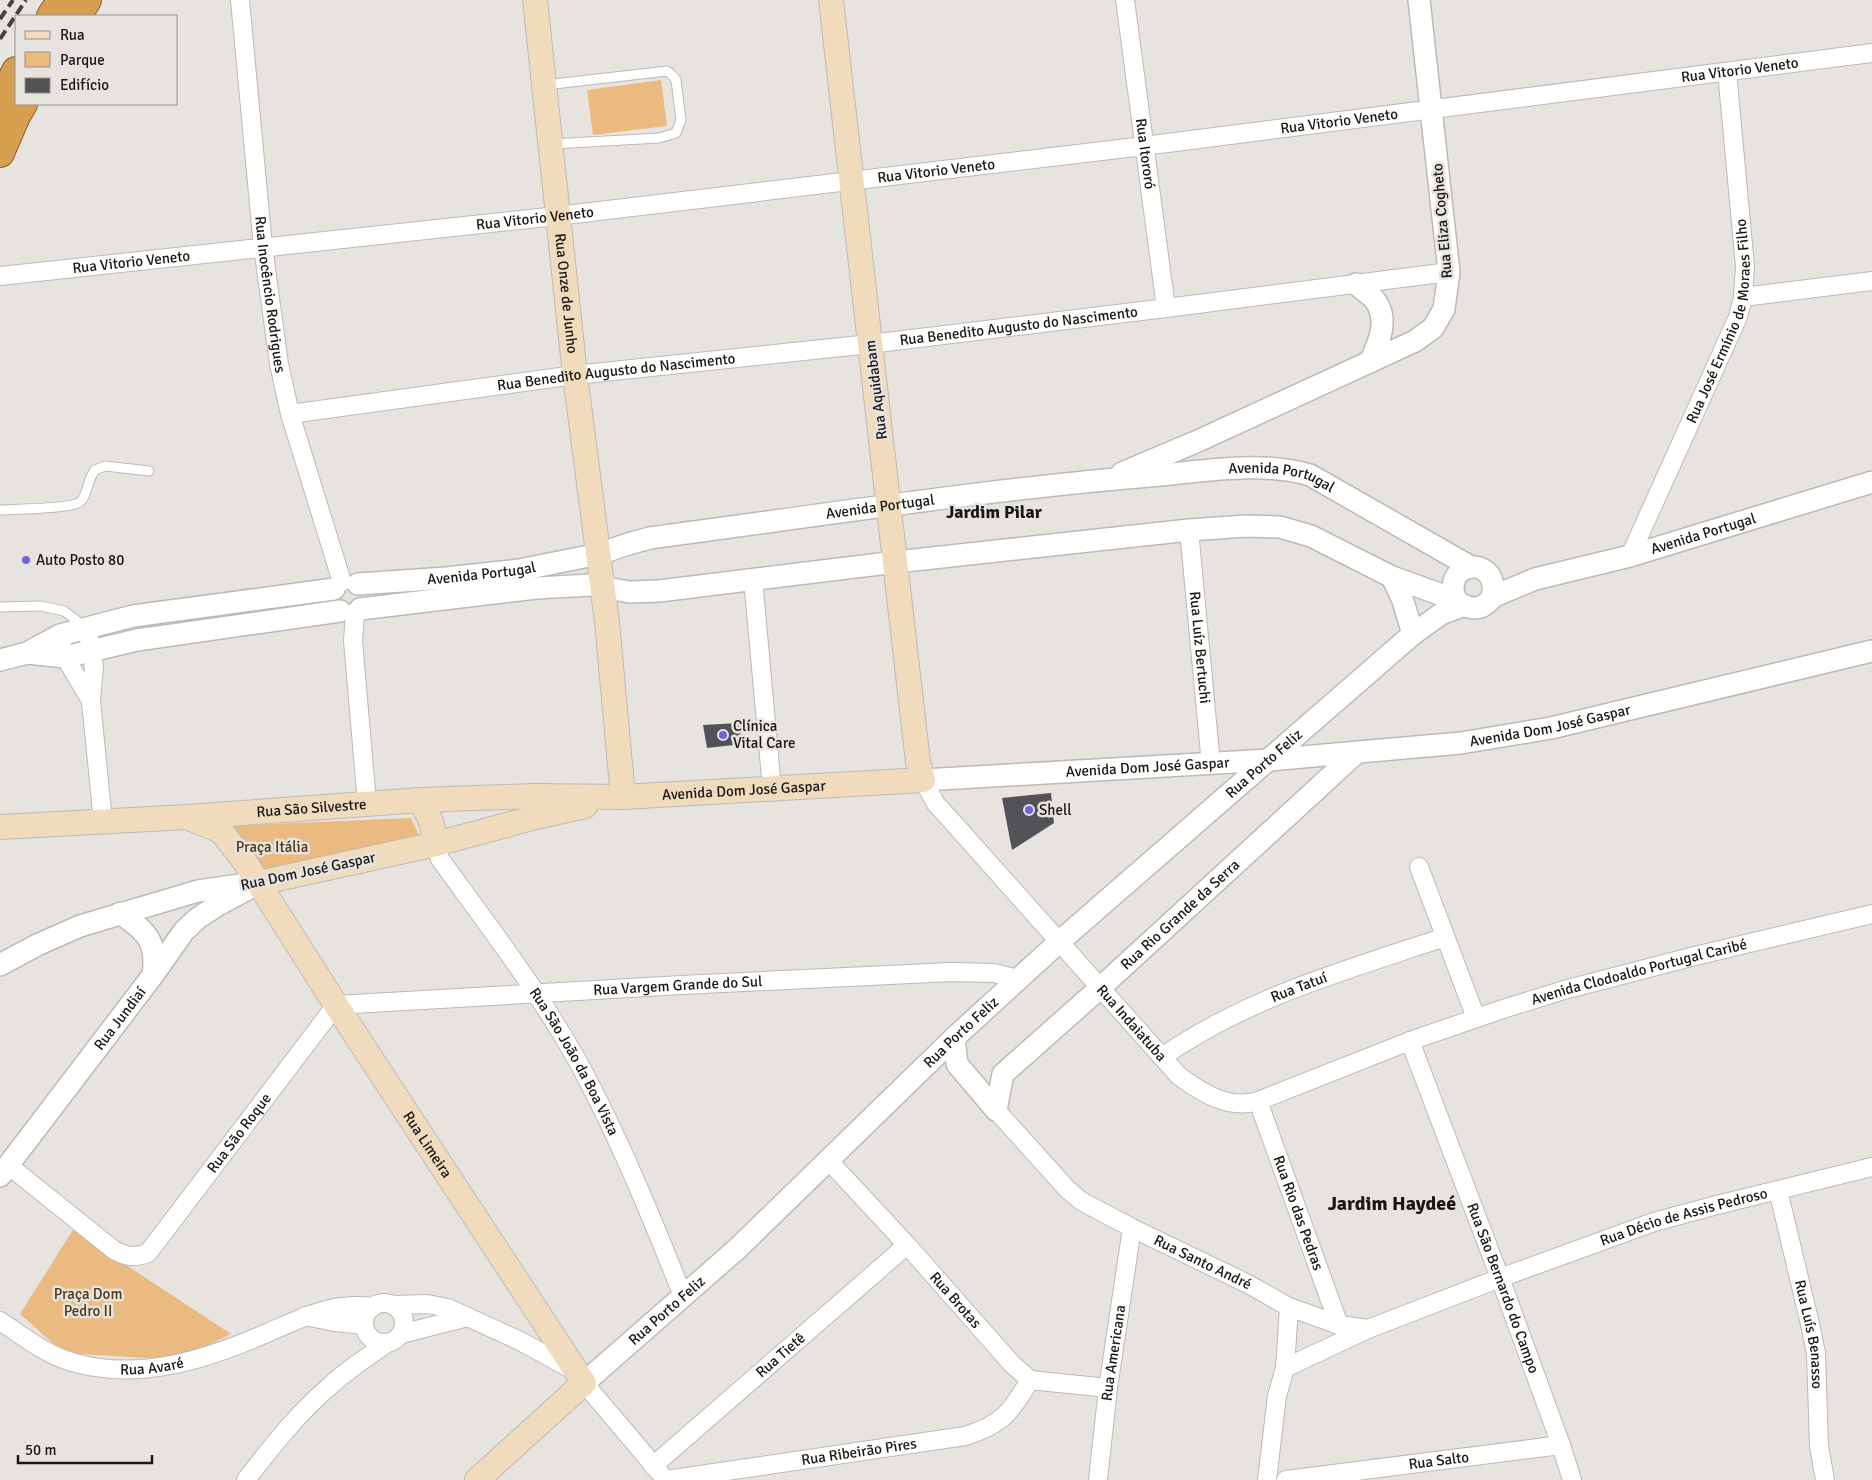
<svg xmlns="http://www.w3.org/2000/svg" width="1872" height="1480" viewBox="0 0 1872 1480" font-family="Signika,sans-serif">
<style>
.green{fill:#ebba80}
.building{fill:#535357}
.lines{fill:none;stroke-linecap:round;stroke-linejoin:round}
.service-casing{stroke:#bdbab6;stroke-width:11}
.minor-casing{stroke:#bdbab6;stroke-width:20}
.tertiary-casing{stroke:#bdbab6;stroke-width:24}
.secondary-casing{stroke:#bdbab6;stroke-width:26}
.trunk-casing{stroke:#8d601f;stroke-width:30}
.service{stroke:#fff;stroke-width:9}
.minor{stroke:#fff;stroke-width:18}
.tertiary{stroke:#fff;stroke-width:21}
.secondary{stroke:#f0dbbd;stroke-width:24}
.trunk{stroke:#d6a050;stroke-width:28}
.rail{stroke:#43423f;stroke-width:4;stroke-dasharray:10 5;stroke-linecap:butt}
.poi-dot{fill:#6d64de;stroke:#e7e4e0;stroke-width:2}
.labels{text-anchor:middle;stroke-width:5;stroke-linejoin:round;paint-order:stroke}
.street-label{font-size:15px;fill:#181715;stroke:#e7e4e0}
.poi-label{font-size:15px;fill:#181715;stroke:#e7e4e0;text-anchor:start}
.park-label{font-size:15px;fill:#4f3512;stroke:#e7e4e0}
.quarter-label{font-size:18px;font-weight:bold;fill:#181715;stroke:#e7e4e0}
.district-label{font-size:20px;font-weight:bold;fill:#181715;stroke:#e7e4e0}
</style>
<rect width="100%" height="100%" fill="#e7e4e0"/>
<g class="green">
<polygon points="661,80 667,126 593,135 587,90"/>
<polygon points="411,818 420,838 260,874 225,826"/>
<polygon points="73,1230 231,1334 177,1360 64,1353 20,1314"/>
</g>
<g class="building">
<polygon points="739,723 742,744 707,748 703,725"/>
<polygon points="1051,793 1054,823 1012,850 1002,798"/>
</g>
<g class="lines">
<g class="service-casing">
<g id="service">
<polyline points="545,85 667,71 671,74 676,80 681,120 676,133 659,138 552,144"/>
<path d="M0 510C14 509 74 509 81 501 88 494 87 480 95 470L105 466 149 471"/>
<polyline points="0,607 41,606 64,611 84,626"/>
</g>
</g>
<g class="minor-casing">
<g id="minor">
<path id="s1" d="M240 0 263 247 279 364 290 414 342 582"/>
<path id="s2" d="M1125 0 1166 308"/>
<path id="s3" d="M0 276 557 216 1144 146 1872 53"/>
<polyline points="1743,297 1872,281"/>
<path id="s4" d="M290 414 575 375 870 344 1166 308 1449 272"/>
<path id="s5" d="M1189 530 1211 764"/>
<path id="s6" d="M1630 556 1738 317 1743 297 1745 266 1727 72"/>
<polyline points="753,579 772,789"/>
<polyline points="355,612 353,641 367,803"/>
<polyline points="89,639 94,666 91,701 103,822"/>
<polyline points="62,646 65,657 91,701"/>
<path id="s7" d="M923 780 936 804 948 817 1179 1076C1202 1093 1229 1110 1258 1101L1410 1041 1503 1009 1564 990 1695 956 1872 914"/>
<path id="s8" d="M436 844 440 859C488 925 537 989 577 1060 618 1135 651 1216 683 1296"/>
<polyline points="1419,867 1476,1018"/>
<path id="s9" d="M1410 1041 1500 1278 1561 1445 1572 1480"/>
<path id="s10" d="M1162 1057C1248 997 1347 970 1445 937"/>
<path id="s11" d="M1258 1101 1339 1325"/>
<path id="s12" d="M996 1110 1067 1189 1081 1201 1132 1228 1248 1284 1289 1307 1339 1325 1368 1329 1500 1278 1654 1222 1717 1205 1872 1167"/>
<path id="s13" d="M829 1161 907 1245 1012 1364 1030 1380 1108 1388"/>
<path id="s14" d="M8 1165 114 1250C126 1257 135 1258 148 1253L336 1005 682 985 951 972 994 973 1018 979"/>
<path id="s15" d="M1778 1190 1810 1324 1816 1353 1819 1446 1825 1480"/>
<circle cx="384" cy="1323" r="20"/>
<polyline points="392,1305 427,1304 448,1308 520,1341 575,1371"/>
<polyline points="305,1316 335,1322 364,1325"/>
<path id="s16" d="M0 1321C23 1336 46 1355 72 1362 139 1382 207 1359 267 1333 304 1317 332 1302 373 1307"/>
<polyline points="401,1334 468,1317"/>
<polyline points="1285,1368 1368,1329"/>
<polyline points="584,1383 661,1474"/>
<path id="s17" d="M653 1466 907 1245"/>
<path d="M246 1480C272 1446 298 1413 331 1385 348 1369 368 1357 387 1343"/>
<path id="s18" d="M666 1480 965 1436C1003 1424 1010 1413 1030 1380"/>
<path id="s19" d="M1098 1480 1108 1388 1132 1228"/>
<polyline points="1267,1480 1277,1396 1285,1368 1289,1307"/>
<path id="s20" d="M1286 1480 1561 1445"/>
</g>
</g>
<g class="tertiary-casing">
<g id="tertiary">
<path d="M1356 284C1362 289 1369 294 1374 299 1390 318 1379 343 1370 362"/>
<polyline points="1122,473 1198,441 1415,341 1433,328 1444,309 1449,272 1419,0"/>
<polyline points="1392,577 1402,598 1413,634"/>
<path id="s21" d="M358 584 446 578 519 570 599 554 628 544 650 538C816 516 982 490 1149 476 1201 472 1259 460 1310 475L1471 567"/>
<path id="s22" d="M1492 597 1535 579 1630 556 1872 482"/>
<path d="M360 609 536 588 591 585 629 592 659 591 896 562 1189 530 1246 526 1280 527 1311 536 1392 577 1456 600C1466 609 1480 612 1490 600 1493 595 1494 590 1493 585 1488 554 1441 566 1456 600"/>
<polyline points="27,653 65,657 137,640 340,611"/>
<polyline points="0,660 27,653 60,635 133,616 334,589"/>
<path id="s23" d="M923 780 1269 760 1461 743 1551 728 1872 651"/>
<path d="M120 913C146 931 158 941 153 975"/>
<polyline points="0,965 37,945 80,926 198,891 246,884"/>
<polyline points="954,1038 957,1064 996,1110"/>
<path id="s24" d="M996 1110 1003 1074 1100 988 1355 754"/>
<path id="s25" d="M0 1176 153 975 184 931 198 918 218 905 259 883"/>
<path id="s26" d="M584 1383 737 1249 954 1038 1059 942 1413 634 1441 614 1462 606"/>
</g>
</g>
<g class="secondary-casing">
<g id="secondary">
<path id="s27" d="M535 0 575 375 607 622 623 797"/>
<polyline points="420,800 431,821 436,844"/>
<path id="s28" d="M191 819 221 831 245 862 336 1005 584 1383 477 1480"/>
<path id="s29" d="M0 827 187 817 420 800 534 796 623 797 923 780 918 762C890 508 858 254 831 0"/>
<polyline points="259,883 436,844 536,817 585,806"/>
</g>
</g>
<g class="trunk-casing">
<g id="trunk">
<polyline points="51,16 62,0"/>
<polyline points="77,16 87,0"/>
<polyline points="0,103 16,71"/>
<polyline points="0,153 16,116 23,104"/>
</g>
</g>
<use href="#service" class="service"/>
<use href="#minor" class="minor"/>
<use href="#tertiary" class="tertiary"/>
<use href="#secondary" class="secondary"/>
<use href="#trunk" class="trunk"/>
<g class="rail">
<polyline points="0,19 13,0"/>
<polyline points="0,39 26,0"/>
</g>
</g>
<g class="poi-dot">
<circle cx="26" cy="560" r="5"/>
<circle cx="723" cy="735" r="5"/>
<circle cx="1029" cy="810" r="5"/>
</g>
<g class="labels">
<g class="street-label">
<text dy="5" stroke="none"><textPath href="#s3" startOffset="1752">Rua Vitorio Veneto</textPath></text>
<text dy="5" stroke="none"><textPath href="#s3" startOffset="1348">Rua Vitorio Veneto</textPath></text>
<text dy="5" stroke="none"><textPath href="#s2" startOffset="155">Rua Itororó</textPath></text>
<text dy="5" stroke="none"><textPath href="#s3" startOffset="942">Rua Vitorio Veneto</textPath></text>
<text dy="5" stroke="none"><textPath href="#s3" startOffset="538">Rua Vitorio Veneto</textPath></text>
<text transform="translate(1442 221) rotate(-95)" y="5">Rua Eliza Cogheto</text>
<text dy="5" stroke="none"><textPath href="#s3" startOffset="132">Rua Vitorio Veneto</textPath></text>
<text dy="5" stroke="none"><textPath href="#s27" startOffset="295">Rua Onze de Junho</textPath></text>
<text dy="5" stroke="none"><textPath href="#s1" startOffset="296">Rua Inocêncio Rodrigues</textPath></text>
<text dy="5" stroke="none"><textPath href="#s6" startOffset="254">Rua José Ermínio de Moraes Filho</textPath></text>
<text dy="5" stroke="none"><textPath href="#s4" startOffset="734">Rua Benedito Augusto do Nascimento</textPath></text>
<text dy="5" stroke="none"><textPath href="#s4" startOffset="329">Rua Benedito Augusto do Nascimento</textPath></text>
<text transform="translate(876 390) rotate(-97)" y="5">Rua Aquidabam</text>
<text dy="5" stroke="none"><textPath href="#s21" startOffset="934">Avenida Portugal</textPath></text>
<text dy="5" stroke="none"><textPath href="#s21" startOffset="529">Avenida Portugal</textPath></text>
<text dy="5" stroke="none"><textPath href="#s22" startOffset="221">Avenida Portugal</textPath></text>
<text dy="5" stroke="none"><textPath href="#s21" startOffset="124">Avenida Portugal</textPath></text>
<text dy="5" stroke="none"><textPath href="#s5" startOffset="118">Rua Luíz Bertuchi</textPath></text>
<text dy="5" stroke="none"><textPath href="#s23" startOffset="630">Avenida Dom José Gaspar</textPath></text>
<text dy="5" stroke="none"><textPath href="#s26" startOffset="920">Rua Porto Feliz</textPath></text>
<text dy="5" stroke="none"><textPath href="#s23" startOffset="225">Avenida Dom José Gaspar</textPath></text>
<text dy="5" stroke="none"><textPath href="#s29" startOffset="745">Avenida Dom José Gaspar</textPath></text>
<text dy="5" stroke="none"><textPath href="#s29" startOffset="312">Rua São Silvestre</textPath></text>
<text transform="translate(308 871) rotate(-12)" y="5">Rua Dom José Gaspar</text>
<text dy="5" stroke="none"><textPath href="#s24" startOffset="275">Rua Rio Grande da Serra</textPath></text>
<text dy="5" stroke="none"><textPath href="#s7" startOffset="881">Avenida Clodoaldo Portugal Caribé</textPath></text>
<text dy="5" stroke="none"><textPath href="#s14" startOffset="825">Rua Vargem Grande do Sul</textPath></text>
<text dy="5" stroke="none"><textPath href="#s10" startOffset="154">Rua Tatuí</textPath></text>
<text dy="5" stroke="none"><textPath href="#s25" startOffset="198">Rua Jundiaí</textPath></text>
<text dy="5" stroke="none"><textPath href="#s7" startOffset="321">Rua Indaiatuba</textPath></text>
<text dy="5" stroke="none"><textPath href="#s26" startOffset="515">Rua Porto Feliz</textPath></text>
<text dy="5" stroke="none"><textPath href="#s8" startOffset="259">Rua São João da Boa Vista</textPath></text>
<text dy="5" stroke="none"><textPath href="#s14" startOffset="322">Rua São Roque</textPath></text>
<text dy="5" stroke="none"><textPath href="#s28" startOffset="408">Rua Limeira</textPath></text>
<text dy="5" stroke="none"><textPath href="#s11" startOffset="119">Rua Rio das Pedras</textPath></text>
<text dy="5" stroke="none"><textPath href="#s12" startOffset="776">Rua Décio de Assis Pedroso</textPath></text>
<text dy="5" stroke="none"><textPath href="#s12" startOffset="261">Rua Santo André</textPath></text>
<text dy="5" stroke="none"><textPath href="#s9" startOffset="264">Rua São Bernardo do Campo</textPath></text>
<text dy="5" stroke="none"><textPath href="#s13" startOffset="188">Rua Brotas</textPath></text>
<text dy="5" stroke="none"><textPath href="#s26" startOffset="110">Rua Porto Feliz</textPath></text>
<text dy="5" stroke="none"><textPath href="#s15" startOffset="148">Rua Luís Benasso</textPath></text>
<text dy="5" stroke="none"><textPath href="#s19" startOffset="128">Rua Americana</textPath></text>
<text dy="5" stroke="none"><textPath href="#s17" startOffset="169">Rua Tietê</textPath></text>
<text dy="5" stroke="none"><textPath href="#s16" startOffset="164">Rua Avaré</textPath></text>
<text dy="5" stroke="none"><textPath href="#s18" startOffset="195">Rua Ribeirão Pires</textPath></text>
<text dy="5" stroke="none"><textPath href="#s20" startOffset="154">Rua Salto</textPath></text>
</g>
<g class="poi-label">
<text x="36" y="565">Auto Posto 80</text>
<text x="733" y="731">Clínica<tspan x="733" dy="17">Vital Care</tspan></text>
<text x="1039" y="815">Shell</text>
</g>
<g class="park-label">
<text x="272" y="852">Praça Itália</text>
<text x="88" y="1299">Praça Dom<tspan x="88" dy="17">Pedro II</tspan></text>
</g>
<g class="quarter-label">
<text x="994" y="518">Jardim Pilar</text>
</g>
<g class="district-label">
<text x="1392" y="1210">Jardim Haydeé</text>
</g>
</g>
<rect x="15" y="15" width="162" height="90" fill="#e7e4e0" stroke="#94928f"/>
<rect x="25" y="31" width="25" height="8" fill="#f0dbbd" stroke="#94928f"/>
<text x="60" y="40" font-size="15" fill="#181715">Rua</text>
<rect x="25" y="52" width="25" height="15" fill="#ebba80" stroke="#94928f"/>
<text x="60" y="65" font-size="15" fill="#181715">Parque</text>
<rect x="25" y="78" width="25" height="15" fill="#535357" stroke="#94928f"/>
<text x="60" y="90" font-size="15" fill="#181715">Edifício</text>
<path d="M18 1455v8h134v-8" fill="none" stroke="#181715" stroke-width="2.5"/>
<text x="25" y="1455" font-size="15" fill="#181715" stroke="#e7e4e0" stroke-width="4" paint-order="stroke">50 m</text>
</svg>
